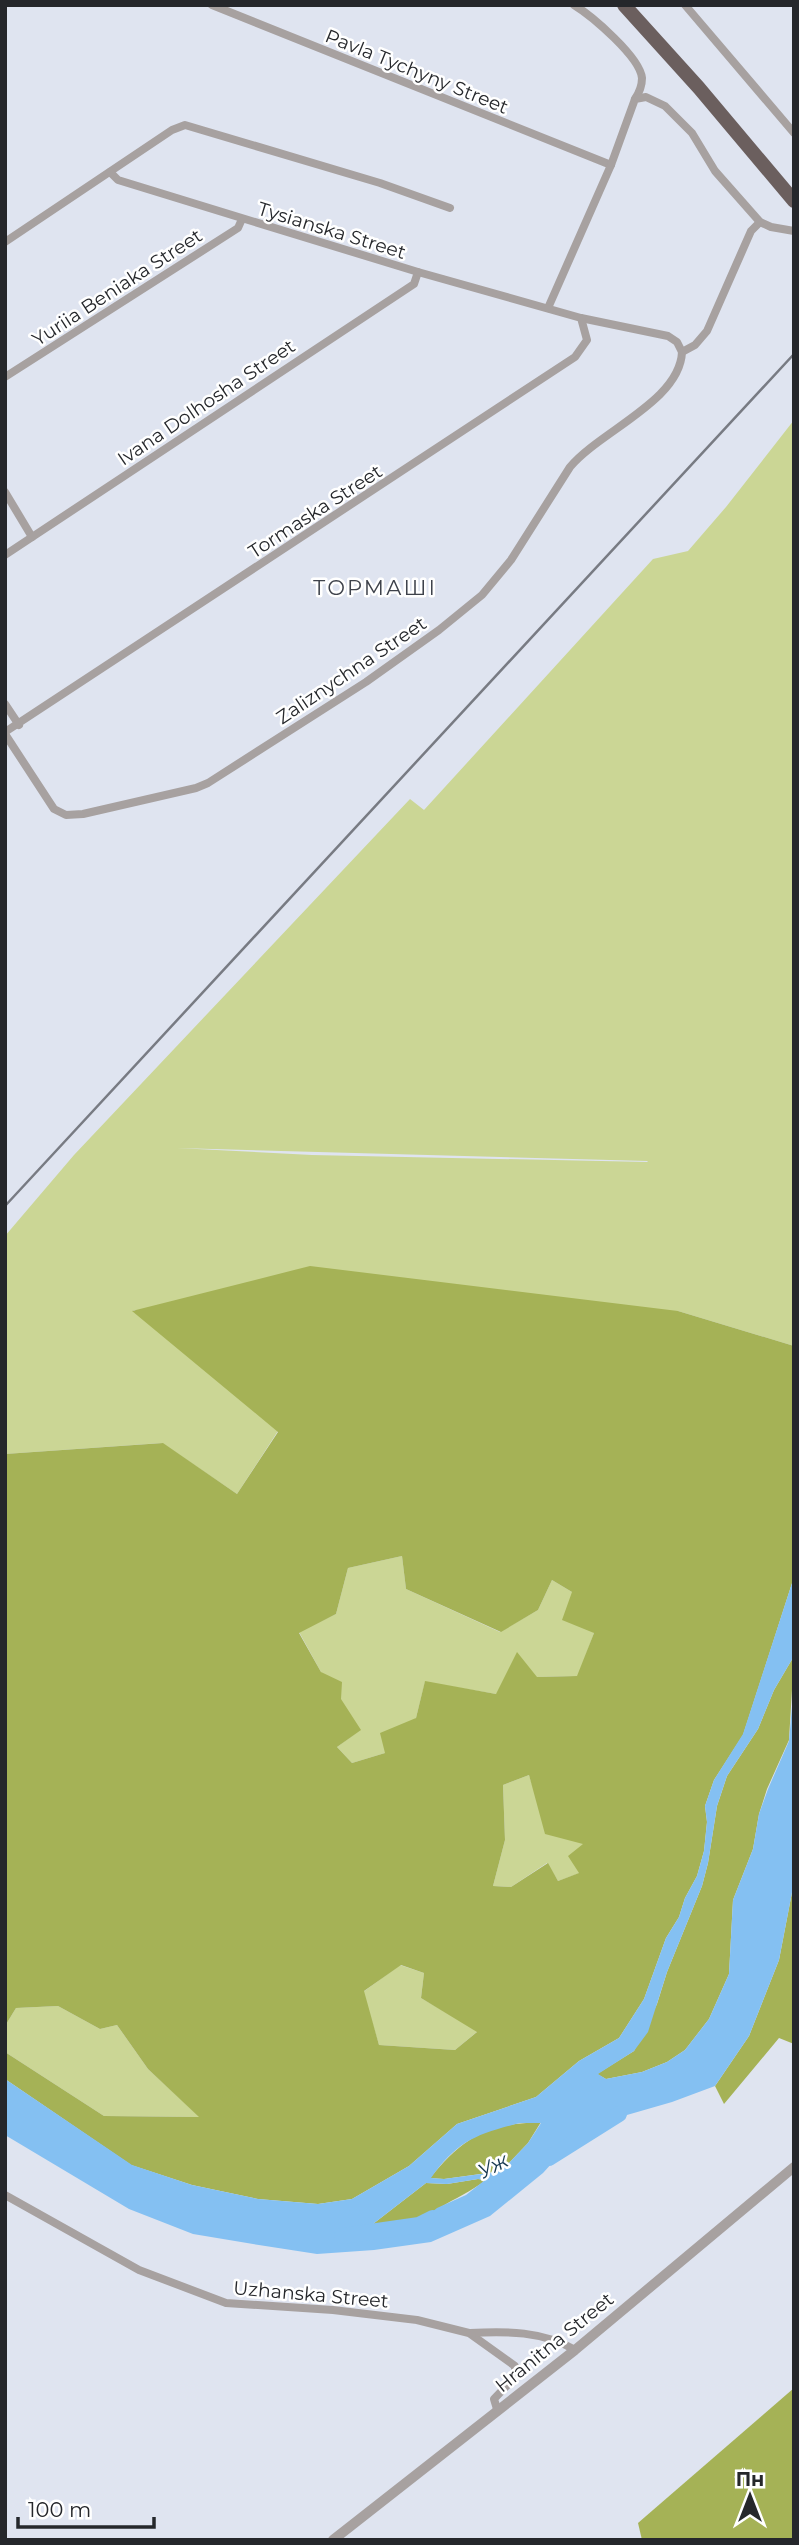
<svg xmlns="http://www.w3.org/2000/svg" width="799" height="2545" viewBox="0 0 799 2545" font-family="Montserrat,sans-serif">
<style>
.green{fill:#cbd695;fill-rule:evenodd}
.forest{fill:#a5b256;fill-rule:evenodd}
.water{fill:#84c0f2;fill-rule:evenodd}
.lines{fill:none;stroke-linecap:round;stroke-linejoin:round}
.river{stroke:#84c0f2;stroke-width:16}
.minor{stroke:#a7a1a0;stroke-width:8}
.tertiary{stroke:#a7a1a0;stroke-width:10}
.trunk{stroke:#6b5f5e;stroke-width:14}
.rail{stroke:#787b83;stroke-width:2.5}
.labels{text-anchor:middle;stroke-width:5;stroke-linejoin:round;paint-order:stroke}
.street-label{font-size:19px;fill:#25272b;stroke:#fff}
.neighbourhood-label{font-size:21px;letter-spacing:2px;fill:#3e424b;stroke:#fff}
.water-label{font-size:21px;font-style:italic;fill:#183952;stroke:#fff}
</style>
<rect width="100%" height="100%" fill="#dfe4f0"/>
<g class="green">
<path d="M794 420V1346L678 1311 133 1310 278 1431 237 1494 162 1443 5 1454V1236L74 1155 410 799 424 810 653 559 688 551 726 507ZM177 1148 647 1161 648 1162 312 1155Z"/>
<polygon points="402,1556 406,1589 500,1632 538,1610 552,1580 572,1592 594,1633 578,1676 537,1677 496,1694 425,1682 416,1718 385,1753 352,1763 337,1747 360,1730 321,1672 299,1632 336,1614 348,1568"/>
<polygon points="529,1775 538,1803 584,1844 580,1873 558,1881 547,1863 511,1887 493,1886 505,1840 503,1785"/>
<polygon points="400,1965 424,1973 421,1998 478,2031 455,2050 379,2045 363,1992"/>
<polygon points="58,2006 100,2029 117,2025 148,2069 200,2117 104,2116 5,2052 5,2026 16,2008"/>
</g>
<g class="forest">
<path d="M310 1266 678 1311 794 1346V1577L743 1735 714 1780 705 1806 707 1822 704 1851 697 1876 685 1898 679 1917 666 1938 644 1999 619 2038 579 2061 536 2097 457 2124 409 2166 352 2199 318 2204 258 2199 192 2185 131 2165 5 2079V2052L104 2116 199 2117 148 2069 117 2025 100 2029 58 2006 16 2008 5 2026V1454L163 1443 237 1494 278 1432 132 1311ZM402 1556 406 1589 501 1632 538 1610 552 1580 572 1592 562 1620 594 1633 577 1676 537 1677 517 1652 496 1694 425 1681 416 1718 380 1733 385 1753 352 1763 337 1747 361 1730 341 1699 342 1682 321 1672 299 1633 336 1614 348 1568ZM529 1775 545 1834 583 1844 568 1856 579 1873 558 1881 548 1863 511 1887 493 1886 505 1840 503 1785ZM401 1965 424 1973 421 1998 477 2032 455 2050 379 2045 364 1991Z"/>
<polygon points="794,1656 789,1740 767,1789 759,1814 753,1849 733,1900 729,1974 709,2019 685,2050 667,2062 642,2072 606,2079 597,2074 634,2051 657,2004 667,1972 702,1886 708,1863 717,1806 727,1776 758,1729 774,1690"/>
<polygon points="794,1882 794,2044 779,2038 724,2104 715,2086 749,2036 779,1960"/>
<path d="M541 2122 528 2143 507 2165 495 2172 444 2179 430 2178C463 2137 487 2124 541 2122Z"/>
<path d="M478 2179 486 2180C470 2192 456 2198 439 2208 431 2212 425 2219 417 2224 403 2234 375 2242 360 2234L426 2183 447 2184Z"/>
<polygon points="794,2388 794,2540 642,2540 638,2523"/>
</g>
<path class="water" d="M794 1577V1656L774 1690 758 1729 727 1776 717 1806 708 1863 702 1886 667 1972 648 2032 634 2051 598 2074 606 2079 642 2072 667 2062 685 2050 709 2019 729 1974 733 1900 753 1849 759 1814 768 1789 789 1741 794 1683V1882L779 1960 749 2036 715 2086 672 2102 620 2117 573 2140 543 2173 490 2216 431 2242 374 2250 317 2254 253 2244 193 2234 129 2209 5 2135V2079L132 2165 192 2185 258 2199 318 2204 352 2199 409 2166 457 2124 536 2097 579 2061 619 2038 644 1999 666 1938 679 1917 685 1898 697 1876 704 1851 707 1822 705 1806 714 1780 743 1734ZM520 2123H541L528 2143 507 2165 496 2172 444 2179 431 2178C457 2141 477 2134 520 2123ZM478 2179 485 2180 466 2195 437 2208 415 2226 393 2234 368 2238 360 2234 426 2183 447 2184Z"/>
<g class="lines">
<g class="river">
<polyline points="549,2158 619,2114"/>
<polyline points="342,2236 419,2225 433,2218"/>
</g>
<g class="minor">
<polyline points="212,5 611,165"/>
<path d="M574 5C592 16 640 57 642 78 642 86 639 93 635 99"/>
<polyline points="685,5 794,133"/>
<polyline points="5,242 172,130 185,125 380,183 450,208"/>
<polyline points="548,308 611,165 635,99 646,97 665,106 692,133 715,171 760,222 771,227 794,231"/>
<polyline points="581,318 668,336 677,342 682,352"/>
<polyline points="5,377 238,228 242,219"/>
<polyline points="5,492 32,537"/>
<polyline points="5,555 414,284 418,272"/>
<polyline points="5,704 19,725"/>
<polyline points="5,732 575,357 587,340 581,318 418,272 118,180 110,172"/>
<path d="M5 734 54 809 66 815 83 814 196 788 208 783 366 682 439 630 482 595 511 560 570 467C600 431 680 401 682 352L695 345 707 331 751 231 760 222"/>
<polyline points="5,2195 139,2270 226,2303 333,2310 417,2320 469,2333 515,2366 515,2377 494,2399 497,2409"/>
<path d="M470 2333C506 2331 543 2331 575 2350"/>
</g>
<polyline class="tertiary" points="333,2540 575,2350 794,2167"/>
<polyline class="trunk" points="624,5 699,88 794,201"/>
<polyline class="rail" points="5,1206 794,354"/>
</g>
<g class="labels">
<g class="street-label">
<text transform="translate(417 71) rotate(22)" y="7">Pavla Tychyny Street</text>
<text transform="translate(332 230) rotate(17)" y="7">Tysianska Street</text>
<text transform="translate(117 287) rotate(-33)" y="7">Yuriia Beniaka Street</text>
<text transform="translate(206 402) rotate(-34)" y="7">Ivana Dolhosha Street</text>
<text transform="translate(315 511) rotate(-33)" y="7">Tormaska Street</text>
<text transform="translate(351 670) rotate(-34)" y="7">Zaliznychna Street</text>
<text transform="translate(311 2294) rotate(5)" y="7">Uzhanska Street</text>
<text transform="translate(554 2342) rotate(-39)" y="7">Hranitna Street</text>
</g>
<g class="neighbourhood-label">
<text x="375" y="595">ТОРМАШІ</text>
</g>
<g class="water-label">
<text transform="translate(493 2166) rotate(-27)" y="7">Уж</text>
</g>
</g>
<rect width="799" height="2545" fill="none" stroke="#25272b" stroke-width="14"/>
<g transform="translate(750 2496)" stroke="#ffffff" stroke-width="5" paint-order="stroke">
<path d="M0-5L12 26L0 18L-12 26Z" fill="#25272b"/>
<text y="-10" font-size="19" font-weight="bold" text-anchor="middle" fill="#25272b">Пн</text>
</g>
<path d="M18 2517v10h136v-10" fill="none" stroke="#25272b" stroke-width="3.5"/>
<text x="28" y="2517" font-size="21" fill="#25272b" stroke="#ffffff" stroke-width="5" paint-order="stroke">100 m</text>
</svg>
